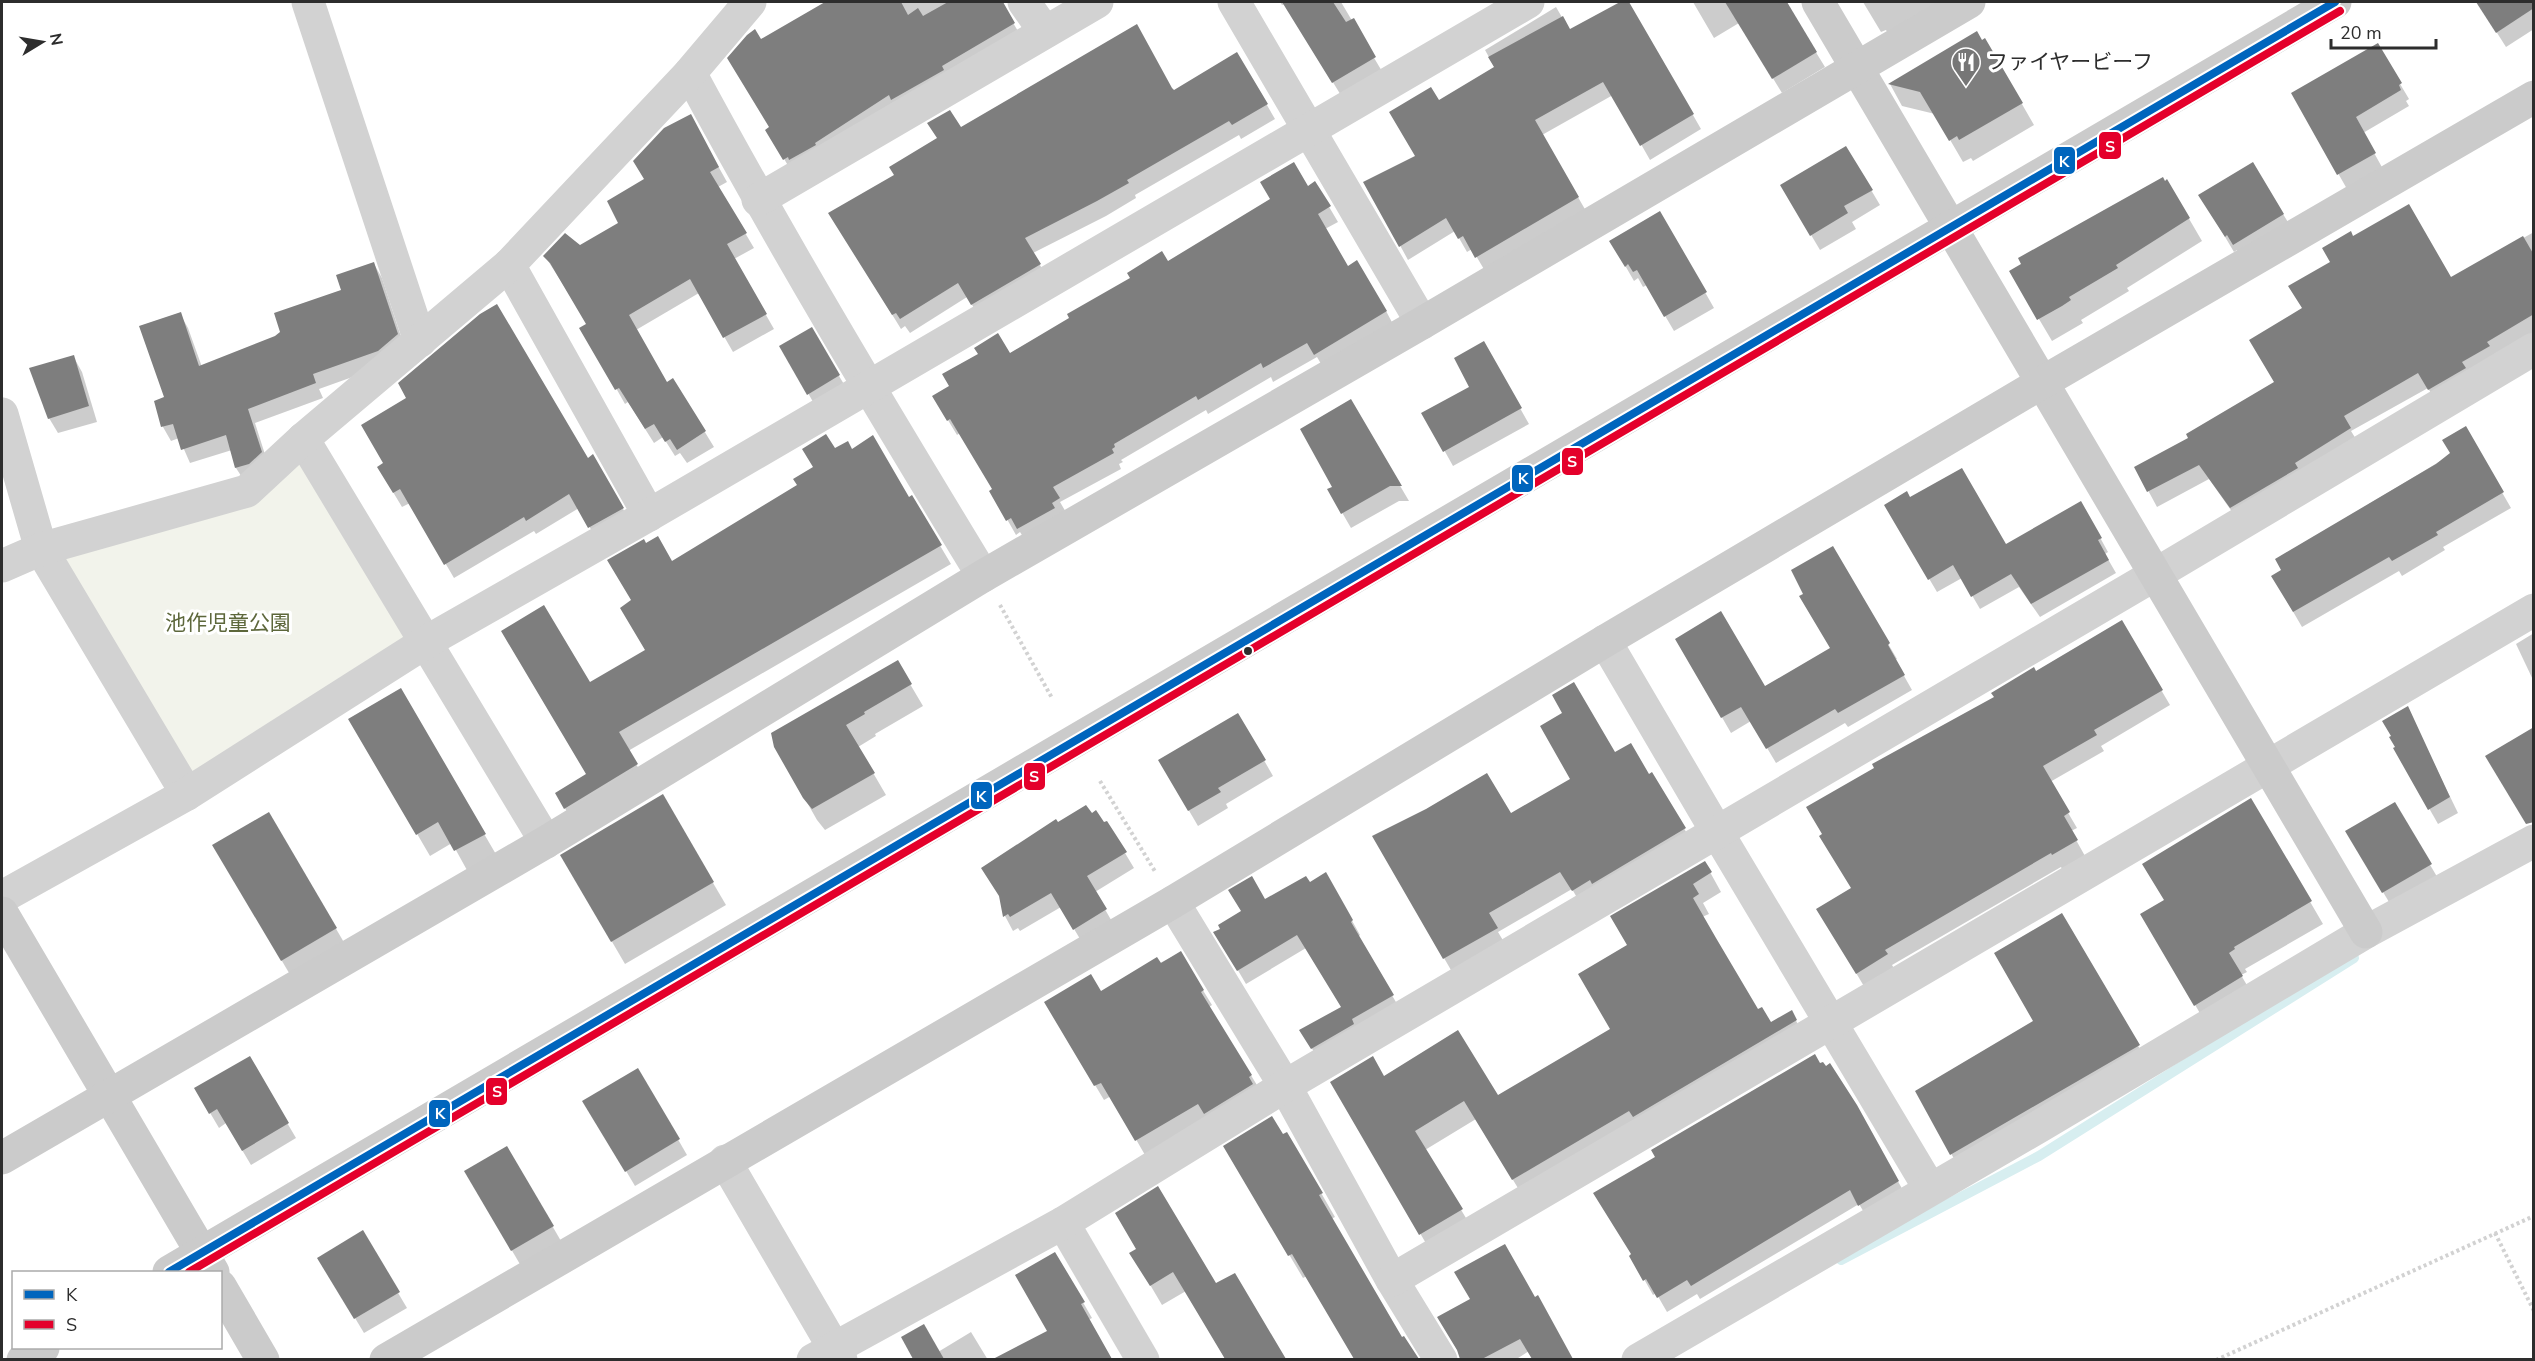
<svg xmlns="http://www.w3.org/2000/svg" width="2535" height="1361" viewBox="0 0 2535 1361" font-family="'Nunito Sans','Noto Sans JP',sans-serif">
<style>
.green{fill:#f2f3eb}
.shadow{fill:#0003}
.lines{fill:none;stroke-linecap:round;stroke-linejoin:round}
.stream{stroke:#d7eef0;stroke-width:10}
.building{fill:#7e7e7e}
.path{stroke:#d2d2d2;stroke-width:4;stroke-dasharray:3 3;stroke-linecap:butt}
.street{stroke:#d2d2d2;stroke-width:33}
.secondary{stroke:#cbcbcb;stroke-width:33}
.bus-1-casing{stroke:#fff;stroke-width:12}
.bus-2-casing{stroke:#fff;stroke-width:12}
.bus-1{stroke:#0065bd;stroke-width:8}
.bus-2{stroke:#e4002b;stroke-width:8}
.bus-dot{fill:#2d2d2d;stroke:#fff;stroke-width:2}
.labels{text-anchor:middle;stroke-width:6;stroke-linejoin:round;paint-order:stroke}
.poi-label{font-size:21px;fill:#2d2d2d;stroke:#fff;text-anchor:start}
.park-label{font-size:21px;fill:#5d673b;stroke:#fff}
.line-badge{stroke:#fff;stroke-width:2}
.badge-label{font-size:16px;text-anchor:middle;font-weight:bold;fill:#fff}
</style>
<rect width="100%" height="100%" fill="#fff"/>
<polygon class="green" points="303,439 426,642 187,794 41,549 246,491"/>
<g class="shadow">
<polygon points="828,2 1001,2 1022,38 793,174 767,130 771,128 761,41"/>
<polygon points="1280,2 1341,2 1383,73 1342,97 1285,4 1282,5"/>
<polygon points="1623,2 1628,2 1701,129 1650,160 1613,95 1542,135 1586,211 1485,271 1472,249 1467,252 1455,231 1408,260 1366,183 1417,157 1438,102 1495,68 1485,50 1556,7 1570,31"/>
<polygon points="1693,2 1785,2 1825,67 1782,93 1739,23 1714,38"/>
<polygon points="1863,2 1938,2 1893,43 1886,30 1881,32"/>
<polygon points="2480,2 2529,2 2534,8 2534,29 2506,47 2478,3"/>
<polygon points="1985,40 2034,125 1973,161 1971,158 1963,162 1935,114 1902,106 1890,84"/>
<polygon points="2377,45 2409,99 2406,101 2409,106 2363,133 2383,169 2347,189 2293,94"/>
<polygon points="1237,54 1275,119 1241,139 1239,135 1135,195 1136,198 1106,216 1033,253 1048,279 981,319 967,297 910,333 905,326 901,329 839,228 896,175 960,129 1172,90 1174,91"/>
<polygon points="698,130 727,182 718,187 754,248 734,259 774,329 733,352 699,293 636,330 667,384 673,380 714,447 687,463 680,453 675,456 663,437 654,443 628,402 625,404 582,328 588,324 545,256 580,247 620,223 646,180"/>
<polygon points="1846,148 1880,205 1852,222 1856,229 1820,250 1782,186"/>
<polygon points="2167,181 2202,241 2127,288 2129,291 2081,320 2083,323 2052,341 2011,272"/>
<polygon points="1315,183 1338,222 1325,229 1347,268 1386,311 1394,326 1324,369 1317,357 1273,382 1271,377 1208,414 1206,410 1121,460 1123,462 1119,464 1121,469 1060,502 1067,514 1027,543 1020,532 1016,535 991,491 994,489 960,433 957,435 934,397 1167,263"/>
<polygon points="2209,210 2283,214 2292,229 2242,259 2237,250 2234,252"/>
<polygon points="1660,213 1714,308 1674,331 1647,285 1643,287 1638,278 1634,281 1611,241"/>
<polygon points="2534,232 2534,335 2438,405 2428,388 2351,431 2359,444 2240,523 2209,479 2157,507 2136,468 2190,438 2276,383 2303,309 2331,262 2353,238 2450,279"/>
<polygon points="374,264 382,278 405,349 386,365 319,389 323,398 255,423 269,467 245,482 236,468 232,450 190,463 179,438 171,441 163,427 156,402 166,398 180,314 188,328 202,367 276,337 343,291"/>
<polygon points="811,329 848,391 817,409 782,347"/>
<polygon points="1483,343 1529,424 1453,466 1424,414 1471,387"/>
<polygon points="73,356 82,372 97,422 58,433 49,418"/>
<polygon points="1350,401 1409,501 1399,501 1351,528 1329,490 1334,487"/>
<polygon points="2465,428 2511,508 2443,547 2445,550 2402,576 2399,571 2302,627 2273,577 2369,504 2452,454"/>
<polygon points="834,450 852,451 908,499 911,497 951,564 628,751 647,782 575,826 557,794 588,775 589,684 646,651 672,563 799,485"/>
<polygon points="593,456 631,523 598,542 579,508 536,534 534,531 454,578 410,503 402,507 387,482 587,460"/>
<polygon points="1910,499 2006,546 2081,503 2108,552 2105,554 2116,573 2040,617 2019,587 1980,609 1962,578 1937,592 1886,506"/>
<polygon points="1832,548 1897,659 1895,660 1912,690 1848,727 1845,723 1776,763 1751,721 1731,733 1677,639 1765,688 1832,649"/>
<polygon points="2121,622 2170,705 2101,746 2104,751 2050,782 2077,828 2071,831 2085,856 2062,869 2061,867 1892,965 1895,970 1865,988 1827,924 1996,698"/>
<polygon points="2534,633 2534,682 2516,644"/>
<polygon points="897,662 923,706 875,734 876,736 858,747 886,795 825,830 817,820 775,746"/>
<polygon points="400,690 497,856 468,872 452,843 430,856 350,719"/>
<polygon points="2407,708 2458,813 2438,824 2395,748"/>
<polygon points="1238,715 1273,776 1226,804 1228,808 1198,826 1160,761"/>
<polygon points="1614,754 1648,776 1652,774 1695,847 1583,908 1572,889 1498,932 1507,947 1455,977 1374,837 1510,815"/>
<polygon points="662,796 726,905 625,964 562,856"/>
<polygon points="2251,800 2323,924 2245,969 2247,972 2241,975 2255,999 2208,1027 2142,914 2166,901"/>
<polygon points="2394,804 2439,880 2392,907 2347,832"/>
<polygon points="269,814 349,951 295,983 214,846"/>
<polygon points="1125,853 1134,868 1095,892 1114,925 1083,944 1061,907 1020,931 1018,928 1013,931 1005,916 1001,898"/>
<polygon points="1705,863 1721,892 1703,903 1709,914 1702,917 1757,1011 1770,1024 1791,1012 1807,1040 1524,1198 1476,1119 1425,1150 1472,1228 1431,1252 1332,1082 1384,1078 1498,1097 1612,1029 1629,946"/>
<polygon points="1326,874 1360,935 1358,937 1400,1009 1320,1062 1301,1030 1343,1007 1306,948 1246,984 1216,933 1265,901 1309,884"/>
<polygon points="2062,915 2155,1075 1968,1184 1917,1092 2035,1022"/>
<polygon points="1180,953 1212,1005 1209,1007 1260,1090 1145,1155 1111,1096 1104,1100 1046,1003 1100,993"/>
<polygon points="249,1058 296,1138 251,1165 226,1123 219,1128 196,1089"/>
<polygon points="1820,1065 1865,1121 1906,1196 1868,1219 1859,1204 1700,1299 1697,1294 1667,1312 1656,1293 1653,1295 1631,1256"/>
<polygon points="638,1070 687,1155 635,1186 585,1102"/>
<polygon points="1287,1134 1335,1217 1331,1219 1401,1339 1404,1338 1417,1360 1356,1360 1307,1276 1303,1278 1225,1147"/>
<polygon points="507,1148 561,1241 521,1266 466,1172"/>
<polygon points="362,1232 407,1308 364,1333 319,1258"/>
<polygon points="1055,1254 1092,1318 1088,1320 1110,1360 1060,1360 1045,1334 1049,1331"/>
<polygon points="1132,1254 1215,1285 1234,1275 1284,1360 1226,1360 1186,1291 1162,1305"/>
<polygon points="1538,1297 1572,1360 1534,1360 1529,1351 1515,1360 1463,1360 1439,1318 1472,1300"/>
<polygon points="971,1332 988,1360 915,1360 903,1338 938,1352"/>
</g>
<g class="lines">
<polyline class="stream" points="1841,1260 2039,1156 2354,958"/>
</g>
<g class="building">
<polygon points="825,2 901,2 908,15 918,8 923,16 948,2 1003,2 1015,23 942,66 944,70 891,100 889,95 815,143 816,145 789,160 788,157 783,160 765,130 769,127 727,58 747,35 755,29 761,39"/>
<polygon points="1282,2 1333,2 1346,22 1354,18 1376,57 1332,83"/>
<polygon points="1620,2 1629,2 1694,114 1640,146 1603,82 1535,120 1579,197 1475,258 1463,236 1458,239 1446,218 1399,247 1363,182 1415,156 1389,112 1431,87 1439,100 1494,67 1488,57 1563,16 1570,29"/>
<polygon points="1725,2 1787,2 1817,52 1772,79"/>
<polygon points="2476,2 2534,2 2534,8 2496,33"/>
<polygon points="1137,24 1172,88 1174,90 1237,52 1268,104 1232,125 1229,121 1127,180 1129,183 1097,201 1025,238 1041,264 971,305 958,283 900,319 896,313 892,315 828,213 894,175 889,167 937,138 927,123 950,110 961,127"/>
<polygon points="1977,31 1982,40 1985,38 2023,103 1959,140 1957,136 1949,141 1920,92 1888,84"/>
<polygon points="2378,43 2402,83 2399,85 2401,90 2356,117 2376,153 2337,175 2291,93"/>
<polygon points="691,114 719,167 710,172 747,233 727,244 767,314 723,338 690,279 629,315 667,382 673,378 706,431 677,450 670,439 665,442 654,424 645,429 619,388 615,390 579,328 586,324 550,263 543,256 565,233 580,245 618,223 607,201 644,179 633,161 664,128"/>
<polygon points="1846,146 1873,190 1844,206 1848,213 1810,236 1780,185"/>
<polygon points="1294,162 1308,186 1315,181 1331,206 1318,214 1348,266 1357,260 1387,311 1314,355 1307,343 1263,368 1261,363 1198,400 1196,396 1114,444 1115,447 1112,449 1114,453 1053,487 1060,498 1052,503 1055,508 1017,529 1011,518 1006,521 989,491 992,489 950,419 947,421 932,396 949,386 942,374 978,354 974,348 998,333 1010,353 1069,318 1067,314 1130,278 1127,273 1162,251 1168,261 1270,199 1260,182"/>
<polygon points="2253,162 2284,214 2233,245 2227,235 2225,237 2198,195"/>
<polygon points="2163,177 2165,181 2167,179 2190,218 2116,265 2118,268 2069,297 2071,300 2062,306 2037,320 2009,271 2021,264 2018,258"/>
<polygon points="2409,204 2451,277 2523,236 2534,255 2534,314 2487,342 2490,346 2462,362 2466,368 2428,390 2418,373 2344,416 2351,428 2295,463 2298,468 2230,508 2199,465 2147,492 2134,467 2188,438 2186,434 2274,382 2249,340 2302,308 2288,286 2330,262 2322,248 2351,231 2353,236"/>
<polygon points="1660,211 1707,292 1664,317 1637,270 1633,272 1628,264 1625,267 1609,241"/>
<polygon points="374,262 398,334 378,351 313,374 316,383 248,409 262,452 249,464 235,468 226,435 181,450 173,424 161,427 154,401 164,397 139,326 181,312 199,366 275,336 280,332 274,313 341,290 336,275"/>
<polygon points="497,304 588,458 593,454 624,508 588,528 569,494 526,521 524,517 444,565 400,489 393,493 377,467 383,463 361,425 406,398 398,383 480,314"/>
<polygon points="812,327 840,375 807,395 779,346"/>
<polygon points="1484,341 1522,408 1443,452 1421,413 1469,387 1454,358"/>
<polygon points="74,355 89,406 48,419 29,368"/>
<polygon points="1351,399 1402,486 1390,486 1341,514 1327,489 1332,487 1300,429"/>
<polygon points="2466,426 2504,492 2436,532 2438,535 2392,561 2389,557 2293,612 2271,576 2281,570 2275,559 2436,464 2450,453 2442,440"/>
<polygon points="826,434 835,448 848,441 852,449 873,435 909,497 912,495 942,545 619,732 638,764 564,809 555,793 586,774 501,631 544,605 590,682 645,650 620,608 631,600 607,560 644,539 646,543 658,536 672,561 797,485 793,479 813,467 802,449"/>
<polygon points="1962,468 2006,544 2081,501 2102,538 2098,540 2109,560 2031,604 2011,574 1971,597 1953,565 1928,580 1884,505 1907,491 1910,497"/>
<polygon points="1833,546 1890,643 1888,645 1905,675 1838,713 1835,709 1766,749 1741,707 1721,718 1675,639 1721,611 1765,686 1830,648 1799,596 1803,594 1791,570"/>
<polygon points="2122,620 2163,690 2094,730 2097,735 2043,766 2070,812 2064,816 2078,840 2052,855 2051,853 1885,950 1888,954 1856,974 1816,909 1851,888 1819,836 1822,834 1806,807 1874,768 1872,764 1994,697 1991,693 2034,667 2036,671"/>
<polygon points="898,660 912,684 864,712 865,714 846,725 875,773 812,809 803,798 774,747 771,733"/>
<polygon points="1574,682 1615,752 1631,743 1649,774 1652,772 1686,828 1592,884 1590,880 1572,891 1560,872 1489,913 1498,928 1443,959 1372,836 1426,809 1487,773 1511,813 1570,779 1540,726 1562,713 1552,695"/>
<polygon points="401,688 486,834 454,851 438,822 416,835 348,719"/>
<polygon points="2408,706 2450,797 2428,810 2393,748 2395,747 2389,737 2391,736 2382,721"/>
<polygon points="1238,713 1266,760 1218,788 1221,792 1188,811 1158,760"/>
<polygon points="2534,727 2534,822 2526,824 2485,756"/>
<polygon points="663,794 714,882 611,942 560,855"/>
<polygon points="2251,798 2312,901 2234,947 2235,949 2229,953 2243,976 2194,1006 2140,914 2164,900 2142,864"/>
<polygon points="2395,802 2432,864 2382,893 2345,831"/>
<polygon points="1086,805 1092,813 1096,810 1104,822 1107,821 1127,852 1087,876 1107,909 1073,930 1051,893 1010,917 1008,914 1003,917 999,896 981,868 1056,819 1058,822"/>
<polygon points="269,812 337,928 281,961 212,845"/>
<polygon points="1705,861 1712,872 1693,884 1699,894 1693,898 1716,938 1758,1009 1762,1007 1771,1022 1792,1010 1797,1020 1633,1117 1629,1111 1512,1180 1464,1101 1415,1131 1463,1209 1419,1235 1330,1082 1373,1056 1384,1076 1458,1030 1498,1095 1610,1029 1578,974 1627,945 1610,916"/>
<polygon points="1326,872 1353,920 1351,922 1394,995 1352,1019 1354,1024 1311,1049 1299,1030 1341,1007 1297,935 1237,971 1213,932 1220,929 1218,925 1241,911 1228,890 1252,876 1265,899 1306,876 1310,882"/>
<polygon points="2062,913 2140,1045 1950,1155 1915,1091 2033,1021 1994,953"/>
<polygon points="1181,951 1204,990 1201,992 1252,1075 1249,1077 1253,1084 1204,1114 1198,1104 1135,1141 1101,1083 1094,1086 1044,1002 1091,974 1101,991 1157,957 1161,963"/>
<polygon points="1815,1054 1820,1063 1823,1062 1826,1066 1830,1063 1857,1105 1899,1181 1858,1206 1850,1190 1691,1286 1687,1280 1657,1298 1646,1279 1643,1281 1629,1256 1631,1254 1593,1193 1655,1157 1651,1150"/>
<polygon points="250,1056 289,1123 242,1151 217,1109 209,1114 194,1088"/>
<polygon points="638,1068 680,1139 625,1172 582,1101"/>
<polygon points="1272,1116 1283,1134 1287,1132 1323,1193 1319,1195 1402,1337 1404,1336 1419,1359 1354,1359 1292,1254 1288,1256 1223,1146"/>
<polygon points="507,1146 554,1226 511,1251 464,1171"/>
<polygon points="1158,1186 1216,1283 1235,1273 1286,1359 1225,1359 1173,1272 1150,1286 1129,1253 1136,1249 1115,1213"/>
<polygon points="363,1230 400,1292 354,1319 317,1258"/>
<polygon points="1505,1244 1535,1297 1538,1295 1573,1359 1532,1359 1520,1339 1482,1359 1460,1359 1457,1350 1437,1317 1470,1299 1454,1272"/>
<polygon points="1055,1252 1085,1302 1081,1304 1112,1359 993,1359 1047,1331 1015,1275"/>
<polygon points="924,1324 944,1359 913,1359 901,1337"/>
</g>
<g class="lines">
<g class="path">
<polyline points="1000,605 1052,698"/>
<polyline points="1100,781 1156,873"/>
<polyline points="2495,1233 2534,1311"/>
<polyline points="2216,1360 2534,1216"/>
</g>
<g class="street">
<polyline points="308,2 420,341"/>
<polyline points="1024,2 1045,32"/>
<polyline points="1234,2 1422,323"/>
<path d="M690 73C782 244 882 410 983 576"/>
<polyline points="758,200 1097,2"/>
<polyline points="509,265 649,515"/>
<polyline points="2,414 41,549 187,794"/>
<polyline points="303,439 546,842"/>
<polyline points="2,566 41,549 247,491 303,439 509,265 690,73 750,2"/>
<polyline points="1605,641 1717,832 1930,1189"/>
<polyline points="2,897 187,794 426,642 649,515 1528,2"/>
<polyline points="1173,902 1285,1086 1392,1280 1441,1360"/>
<polyline points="725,1161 841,1360"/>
<polyline points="1063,1223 1143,1360"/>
<polyline points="1392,1280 2534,610"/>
<polyline points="813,1360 1063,1223 1285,1086 2156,574 2534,349"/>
<polyline points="1638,1360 2040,1126 2366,932 2534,841"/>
</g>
<g class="secondary">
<polyline points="1818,2 2366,932"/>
<polyline points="2,913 213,1272"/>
<polyline points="2,1158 546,842 983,576 1422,323 1969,2"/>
<polyline points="169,1272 2335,2"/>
<polyline points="220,1286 263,1360"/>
<polyline points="23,1360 43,1348"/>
<polyline points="386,1360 1173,902 1605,641 2043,382 2534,97"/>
</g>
<g class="bus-1-casing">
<polyline id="bus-1" points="169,1272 2335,2"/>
</g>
<g class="bus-2-casing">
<polyline id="bus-2" points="189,1272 2340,11"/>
</g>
<use href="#bus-1" class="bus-1"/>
<use href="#bus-2" class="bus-2"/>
</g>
<defs>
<g id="restaurant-pin" transform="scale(1.5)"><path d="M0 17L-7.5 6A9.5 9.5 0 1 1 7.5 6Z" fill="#767676" stroke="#fff"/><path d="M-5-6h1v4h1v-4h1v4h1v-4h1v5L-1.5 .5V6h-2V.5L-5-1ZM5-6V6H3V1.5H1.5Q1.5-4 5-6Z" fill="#fff"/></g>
</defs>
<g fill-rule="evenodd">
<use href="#restaurant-pin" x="1966" y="62"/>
</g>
<circle class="bus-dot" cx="1248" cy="651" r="5"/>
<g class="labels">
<g class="poi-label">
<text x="1987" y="69">ファイヤービーフ</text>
</g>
<g class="park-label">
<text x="228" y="630">池作児童公園</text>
</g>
</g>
<g class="line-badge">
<rect x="2098" y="131" width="24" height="29" rx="6" fill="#e4002b"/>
<rect x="2053" y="146" width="23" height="29" rx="6" fill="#0065bd"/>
<rect x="1561" y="447" width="23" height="29" rx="6" fill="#e4002b"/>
<rect x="1511" y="464" width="23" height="29" rx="6" fill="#0065bd"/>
<rect x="1023" y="762" width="23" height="29" rx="6" fill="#e4002b"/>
<rect x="970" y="781" width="23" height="29" rx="6" fill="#0065bd"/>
<rect x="485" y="1077" width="23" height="29" rx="6" fill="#e4002b"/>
<rect x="428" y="1099" width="23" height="29" rx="6" fill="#0065bd"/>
</g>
<g class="badge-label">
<text x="2110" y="152">S</text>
<text x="2064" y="167">K</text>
<text x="1572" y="467">S</text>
<text x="1523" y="484">K</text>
<text x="1034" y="782">S</text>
<text x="981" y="802">K</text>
<text x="497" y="1097">S</text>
<text x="440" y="1119">K</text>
</g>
<rect width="2535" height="1361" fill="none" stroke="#2d2d2d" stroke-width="6"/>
<rect x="12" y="1271" width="210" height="78" fill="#ffffff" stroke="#ababab" stroke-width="1.5"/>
<rect x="24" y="1290" width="30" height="9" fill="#0065bd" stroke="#ababab" stroke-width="1.5"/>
<text x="66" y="1301" font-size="18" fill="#2d2d2d">K</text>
<rect x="24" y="1320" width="30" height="9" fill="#e4002b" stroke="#ababab" stroke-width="1.5"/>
<text x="66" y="1331" font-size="18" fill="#2d2d2d">S</text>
<g transform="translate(42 42) rotate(79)" stroke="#ffffff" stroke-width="4.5" paint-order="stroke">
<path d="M0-4.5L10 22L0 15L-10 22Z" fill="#2d2d2d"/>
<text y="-9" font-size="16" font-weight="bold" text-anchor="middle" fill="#2d2d2d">N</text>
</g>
<path d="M2331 39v9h105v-9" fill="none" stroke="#2d2d2d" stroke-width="3"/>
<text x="2340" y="39" font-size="18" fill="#2d2d2d" stroke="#ffffff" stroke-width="4.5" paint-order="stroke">20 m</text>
</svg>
